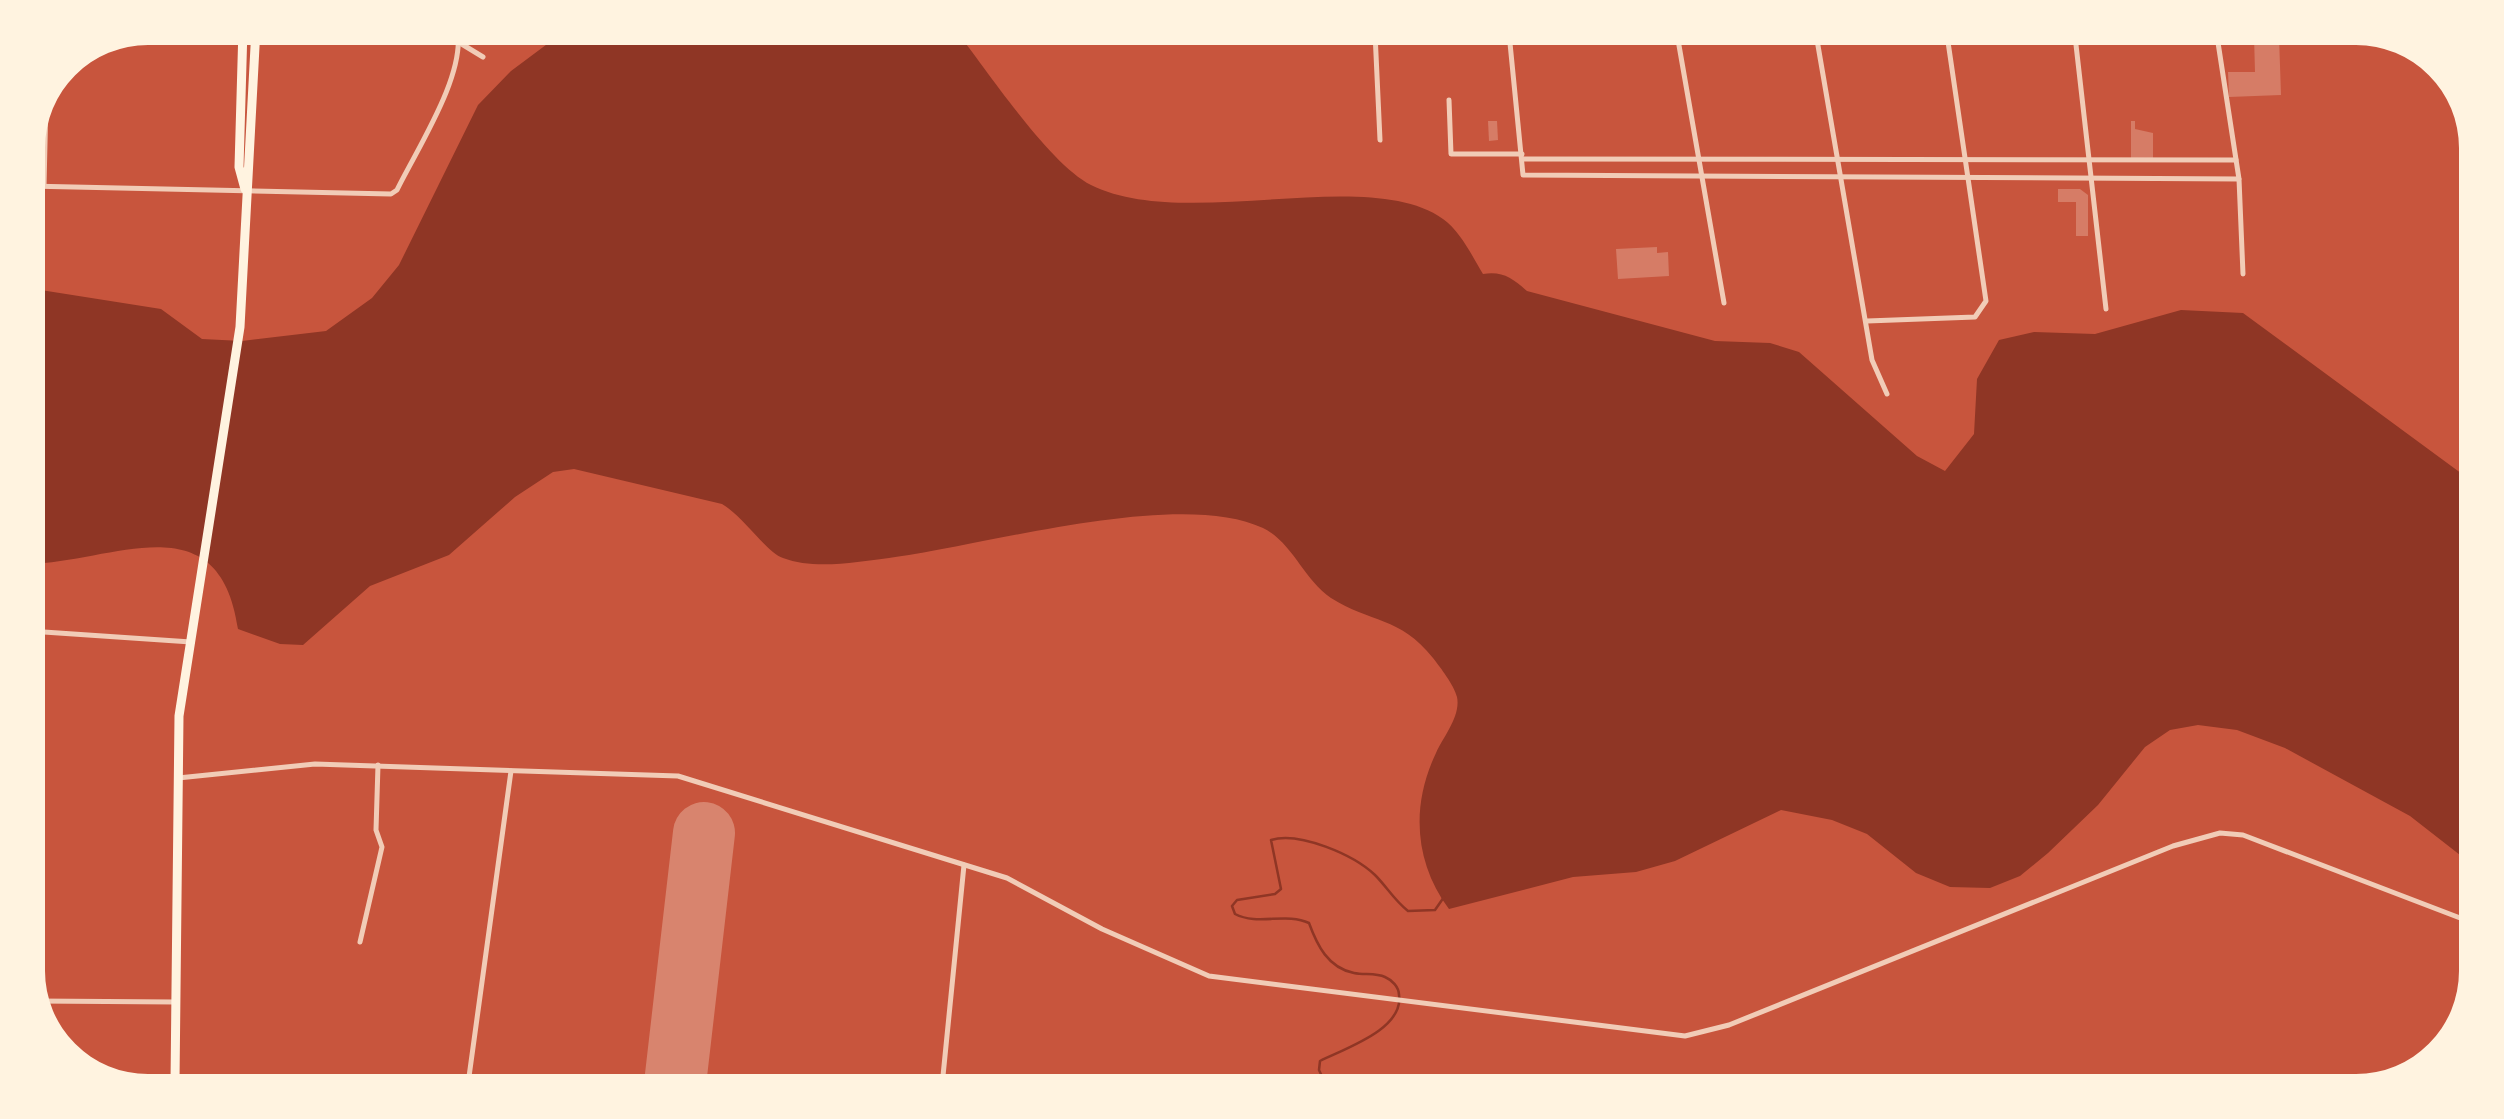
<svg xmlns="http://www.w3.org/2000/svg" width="2504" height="1119" viewBox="0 0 2504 1119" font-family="'Exo 2',sans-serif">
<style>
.water{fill:#8f3625}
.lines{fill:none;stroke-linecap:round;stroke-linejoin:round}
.stream{stroke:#8f3625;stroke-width:2.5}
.runway{stroke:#d8846e;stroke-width:62}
.building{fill:#d67c66}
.minor{stroke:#f1ccb7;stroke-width:5}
.primary{stroke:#fff3e0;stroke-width:9}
</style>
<rect width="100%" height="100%" fill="#c8553d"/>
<path class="water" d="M566 30 956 31C988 71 1048 163 1091 185 1185 232 1367 165 1443 219 1461 232 1472 256 1483 274 1503 271 1512 278 1527 291L1715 341 1770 343 1799 352 1917 456 1945 471 1974 434 1977 379 1999 340 2034 332 2095 334 2181 310 2243 313 2473 482 2469 862 2410 816 2285 748 2237 730 2198 725 2170 730 2145 747 2098 805 2048 853 2020 876 1990 888 1950 887 1916 873 1867 834 1832 820 1781 810 1675 861 1636 872 1573 877 1449 909C1414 862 1411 805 1436 753 1443 737 1461 716 1457 697 1454 685 1440 667 1433 658 1400 616 1370 623 1331 598 1303 579 1293 543 1263 528 1179 488 983 546 889 558 857 562 814 570 783 558 766 552 743 516 722 504L574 469 553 472 515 497 449 555 370 586 303 645 280 644 238 629C219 499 112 563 28 564V288L161 309 202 339 242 341 326 331 372 298 399 265 478 105 511 71Z"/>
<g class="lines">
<path class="stream" d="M1327 1087 1319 1070 1320 1061C1346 1048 1404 1029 1399 995 1399 987 1392 980 1385 977 1376 973 1364 975 1354 973 1328 968 1317 945 1309 923 1286 912 1258 926 1235 914L1232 906 1237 900 1275 894 1281 889 1271 840C1299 831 1354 855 1375 875 1387 887 1394 900 1408 911L1435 910 1444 897"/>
<polyline class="runway" points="675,1084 704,833"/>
</g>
<g class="building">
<polygon points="2254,36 2279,36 2281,95 2229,97 2228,72 2255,72"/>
<polygon points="1488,121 1497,121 1498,140 1489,141"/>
<polygon points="2131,121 2135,121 2135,129 2153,133 2153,158 2131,158"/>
<polygon points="2058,189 2080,189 2088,195 2088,236 2076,236 2076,202 2058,202"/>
<polygon points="1657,247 1657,253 1668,252 1669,276 1618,279 1616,249"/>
</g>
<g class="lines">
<g class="minor">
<polyline points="175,28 364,28"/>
<polyline points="1375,33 1380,140"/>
<polyline points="1509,33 1523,175 2239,179"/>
<polyline points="1677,34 1724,303"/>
<polyline points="1816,34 1872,360 1887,394"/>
<polyline points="2075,36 2106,309"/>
<polyline points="2217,36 2239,179 2243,274"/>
<polyline points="460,43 483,57"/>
<polyline points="1449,100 1451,154 1522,154"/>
<polyline points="1522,159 2236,160"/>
<path d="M28 186 391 194 397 190C417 149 467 73 457 29"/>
<polyline points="44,186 46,100"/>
<polyline points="1867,321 1975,317 1986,301 1947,35"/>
<polyline points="29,631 38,1001"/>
<polyline points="29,631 191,642"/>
<polyline points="178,778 315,764 678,776 1007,878 1102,929 1209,976 1685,1036 1729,1025 2173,846 2220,833 2243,835 2468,921"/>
<polyline points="360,942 382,847 376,830 378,765"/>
<polyline points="36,1001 176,1002"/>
<polyline points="468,1084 511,771"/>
<polyline points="942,1086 964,865"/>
</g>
<g class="primary">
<polyline points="243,28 239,167 245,189"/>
<polyline points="175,1082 179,716 240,327 256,28"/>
</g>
</g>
<path d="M0 0H2504V1119H0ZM148 45H2356A103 103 0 0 1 2459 148V971A103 103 0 0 1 2356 1074H148A103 103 0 0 1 45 971V148A103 103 0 0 1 148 45Z" fill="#fff3e0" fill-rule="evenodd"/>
</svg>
